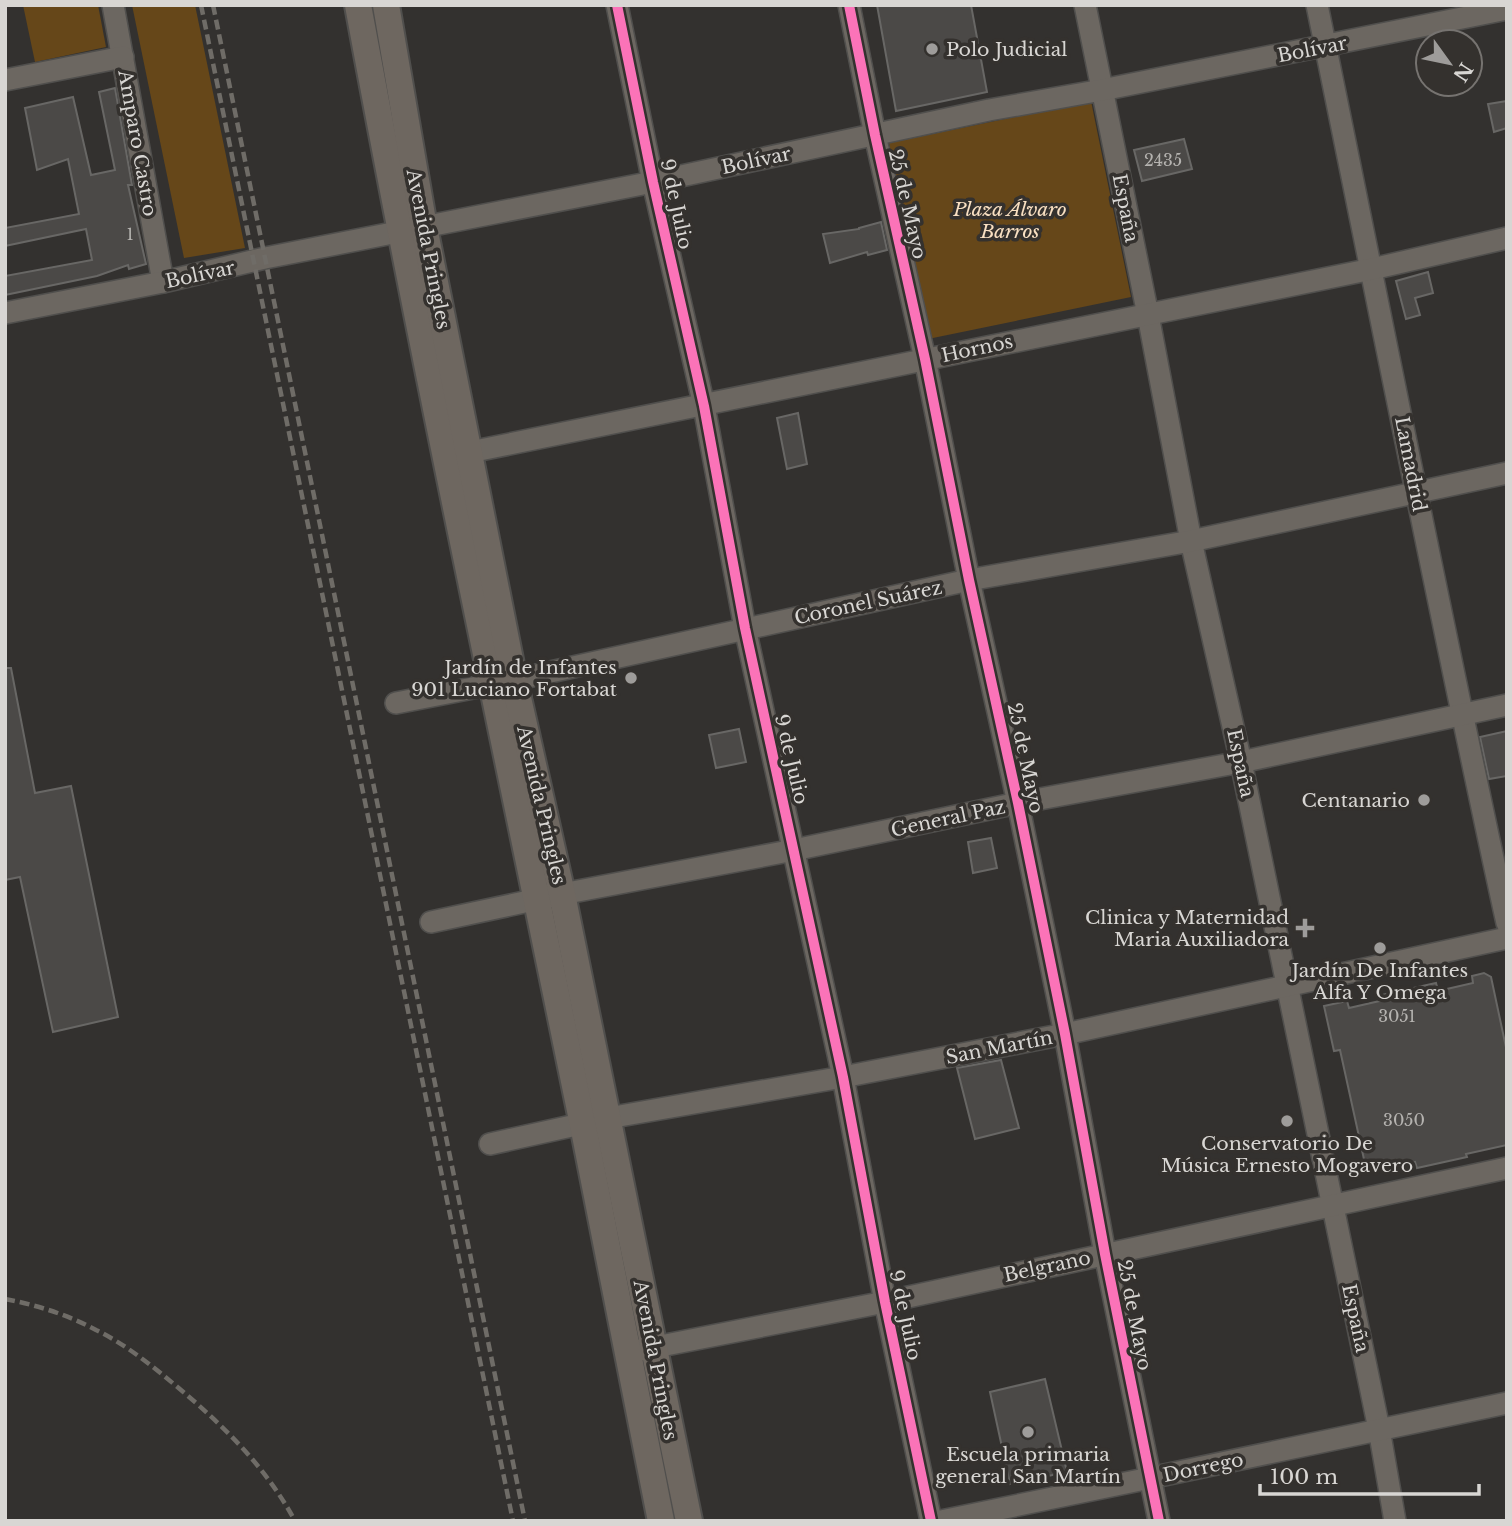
<svg xmlns="http://www.w3.org/2000/svg" width="1512" height="1526" viewBox="0 0 1512 1526" font-family="'Libre Baskerville',serif">
<style>
.green{fill:#664719}
.building{fill:#4b4947;stroke:#686765;stroke-width:2}
.lines{fill:none;stroke-linecap:round;stroke-linejoin:round}
.minor-casing{stroke:#504f4d;stroke-width:24}
.major-casing{stroke:#504f4d;stroke-width:30}
.minor{stroke:#6c6761;stroke-width:21}
.major{stroke:#6e6760;stroke-width:26}
.rail{stroke:#6f6c67;stroke-width:4.5;stroke-dasharray:10 5;stroke-linecap:butt}
.cycleway-casing{stroke:#34312e;stroke-width:15}
.cycleway{stroke:#fb73b8;stroke-width:10}
.poi-dot{fill:#9e9c9a;stroke:#34312e;stroke-width:2.5}
.labels{text-anchor:middle;stroke-width:7;stroke-linejoin:round;paint-order:stroke}
.number-label{font-size:16px;fill:#b5b3b0}
.poi-label{font-size:19px;fill:#d8d6d3;stroke:#34312e;text-anchor:end}
.street-label{font-size:19px;fill:#d8d6d3;stroke:#34312e}
.park-label{font-size:19px;font-style:italic;fill:#f9e0c2;stroke:#34312e}
</style>
<rect width="100%" height="100%" fill="#33312f"/>
<g class="green">
<polygon points="23,5 98,5 106,47 35,62"/>
<polygon points="132,5 195,5 245,248 184,258"/>
<polygon points="1091,101 1131,297 928,339 889,143"/>
</g>
<g class="building">
<polygon points="877,5 971,5 987,92 896,111"/>
<polygon points="115,88 132,185 128,185 146,264 129,269 128,265 97,276 5,295 5,276 92,260 86,229 5,246 5,228 79,214 68,159 37,170 25,108 73,97 91,175 115,170 99,92"/>
<polygon points="1507,101 1507,128 1494,132 1488,104"/>
<polygon points="1184,139 1192,169 1142,181 1134,150"/>
<polygon points="881,222 887,250 868,255 867,252 830,263 823,234 859,229 859,228"/>
<polygon points="1428,272 1433,293 1415,298 1420,315 1406,319 1396,281"/>
<polygon points="798,413 807,464 787,469 777,418"/>
<polygon points="5,668 11,668 35,793 71,786 118,1017 53,1032 20,877 5,880"/>
<polygon points="739,729 746,762 716,768 709,735"/>
<polygon points="1507,731 1507,776 1489,779 1480,737"/>
<polygon points="991,838 997,868 973,873 968,842"/>
<polygon points="1484,973 1491,977 1507,1052 1507,1145 1466,1154 1467,1157 1417,1168 1415,1162 1367,1173 1340,1050 1334,1051 1324,1006 1347,1001 1349,1008 1384,1000 1382,995 1436,983 1438,991 1473,983 1472,976"/>
<polygon points="1001,1060 1019,1128 975,1139 957,1068"/>
<polygon points="1045,1379 1067,1472 1010,1484 990,1392"/>
</g>
<g class="lines">
<g class="minor-casing">
<g id="minor">
<polyline points="113,5 163,282"/>
<polyline points="617,5 653,182 704,406 745,628 843,1077 885,1302 931,1521"/>
<polyline points="849,5 875,135 925,359 969,580 1018,803 1065,1034 1105,1254 1159,1521"/>
<polyline points="1085,5 1148,315 1191,541 1241,762 1379,1429 1395,1521"/>
<path d="M1317 5C1380 311 1440 618 1507 923"/>
<polyline points="5,80 123,57"/>
<polyline points="5,313 163,282 265,258 653,182 989,110 1102,90 1507,9"/>
<polyline points="456,456 470,452 1372,269 1507,238"/>
<polyline points="396,703 514,680 969,580 1191,541 1507,473"/>
<polyline points="431,922 562,894 794,850 1018,803 1241,762 1507,705"/>
<polyline points="490,1144 608,1118 843,1077 1065,1034 1507,938"/>
<polyline points="640,1350 885,1302 1507,1168"/>
<polyline points="941,1521 1150,1478 1507,1403"/>
</g>
</g>
<g class="major-casing">
<g id="major">
<path d="M358 5C427 380 507 752 583 1125 609 1257 635 1389 661 1521"/>
<polyline points="386,5 424,227 514,680 562,894 689,1521"/>
</g>
</g>
<use href="#minor" class="minor"/>
<use href="#major" class="major"/>
<g class="rail">
<polyline points="201,5 513,1521"/>
<polyline points="213,5 525,1521"/>
<path d="M5 1299C37 1305 68 1315 96 1330 125 1344 151 1365 175 1385 222 1424 266 1467 295 1521"/>
</g>
<g class="cycleway-casing">
<g id="cycleway">
<polyline points="617,5 653,182 704,406 745,628 843,1077 885,1302 931,1521"/>
<polyline points="849,5 875,135 925,359 969,580 1018,803 1065,1034 1105,1254 1159,1521"/>
</g>
</g>
<use href="#cycleway" class="cycleway"/>
</g>
<g class="poi-dot">
<circle cx="932" cy="49" r="7"/>
<circle cx="631" cy="678" r="7"/>
<circle cx="1424" cy="800" r="7"/>
<path d="M1301.5 917.5h7v7h7v7h-7v7h-7v-7h-7v-7h7z"/>
<circle cx="1380" cy="948" r="7"/>
<circle cx="1287" cy="1121" r="7"/>
<circle cx="1028" cy="1432" r="7"/>
</g>
<g class="labels">
<g class="number-label">
<text x="1163" y="166">2435</text>
<text x="130" y="240">1</text>
<text x="1397" y="1022">3051</text>
<text x="1404" y="1126">3050</text>
</g>
<g class="poi-label">
<text x="946" y="56" text-anchor="start">Polo Judicial</text>
<text x="617" y="674">Jardín de Infantes<tspan x="617" dy="22">901 Luciano Fortabat</tspan></text>
<text x="1410" y="807">Centanario</text>
<text x="1289" y="924">Clinica y Maternidad<tspan x="1289" dy="22">Maria Auxiliadora</tspan></text>
<text x="1380" y="977" text-anchor="middle">Jardín De Infantes<tspan x="1380" dy="22">Alfa Y Omega</tspan></text>
<text x="1287" y="1150" text-anchor="middle">Conservatorio De<tspan x="1287" dy="22">Música Ernesto Mogavero</tspan></text>
<text x="1028" y="1461" text-anchor="middle">Escuela primaria<tspan x="1028" dy="22">general San Martín</tspan></text>
</g>
<g class="street-label">
<text transform="translate(1312 49) rotate(-11)" y="7">Bolívar</text>
<text transform="translate(138 143) rotate(80)" y="7">Amparo Castro</text>
<text transform="translate(756 160) rotate(-12)" y="7">Bolívar</text>
<text transform="translate(677 204) rotate(78)" y="7">9 de Julio</text>
<text transform="translate(908 204) rotate(77)" y="7">25 de Mayo</text>
<text transform="translate(1126 208) rotate(79)" y="7">España</text>
<text transform="translate(429 249) rotate(79)" y="7">Avenida Pringles</text>
<text transform="translate(200 274) rotate(-12)" y="7">Bolívar</text>
<text transform="translate(977 348) rotate(-12)" y="7">Hornos</text>
<text transform="translate(1411 464) rotate(79)" y="7">Lamadrid</text>
<text transform="translate(868 602) rotate(-12)" y="7">Coronel Suárez</text>
<text transform="translate(1026 758) rotate(78)" y="7">25 de Mayo</text>
<text transform="translate(792 759) rotate(77)" y="7">9 de Julio</text>
<text transform="translate(1241 763) rotate(78)" y="7">España</text>
<text transform="translate(542 805) rotate(77)" y="7">Avenida Pringles</text>
<text transform="translate(948 818) rotate(-12)" y="7">General Paz</text>
<text transform="translate(999 1047) rotate(-11)" y="7">San Martín</text>
<text transform="translate(1047 1266) rotate(-12)" y="7">Belgrano</text>
<text transform="translate(906 1315) rotate(78)" y="7">9 de Julio</text>
<text transform="translate(1135 1315) rotate(79)" y="7">25 de Mayo</text>
<text transform="translate(1356 1318) rotate(78)" y="7">España</text>
<text transform="translate(656 1360) rotate(79)" y="7">Avenida Pringles</text>
<text transform="translate(1203 1467) rotate(-12)" y="7">Dorrego</text>
</g>
<g class="park-label">
<text x="1010" y="216">Plaza Álvaro<tspan x="1010" dy="22">Barros</tspan></text>
</g>
</g>
<rect width="1512" height="1526" fill="none" stroke="#d8d6d3" stroke-width="14"/>
<g transform="translate(1449 63) rotate(123)"><circle r="33" fill="#34312e" stroke="#767370" stroke-width="2"/>
<path d="M0-5L12 26L0 18L-12 26Z" fill="#9e9c9a"/>
<text y="-10" font-size="19" font-weight="bold" text-anchor="middle" fill="#d8d6d3">N</text>
</g>
<path d="M1260 1484v10h219v-10" fill="none" stroke="#d8d6d3" stroke-width="3.5"/>
<text x="1270" y="1484" font-size="21" fill="#d8d6d3" stroke="#34312e" stroke-width="5" paint-order="stroke">100 m</text>
</svg>
